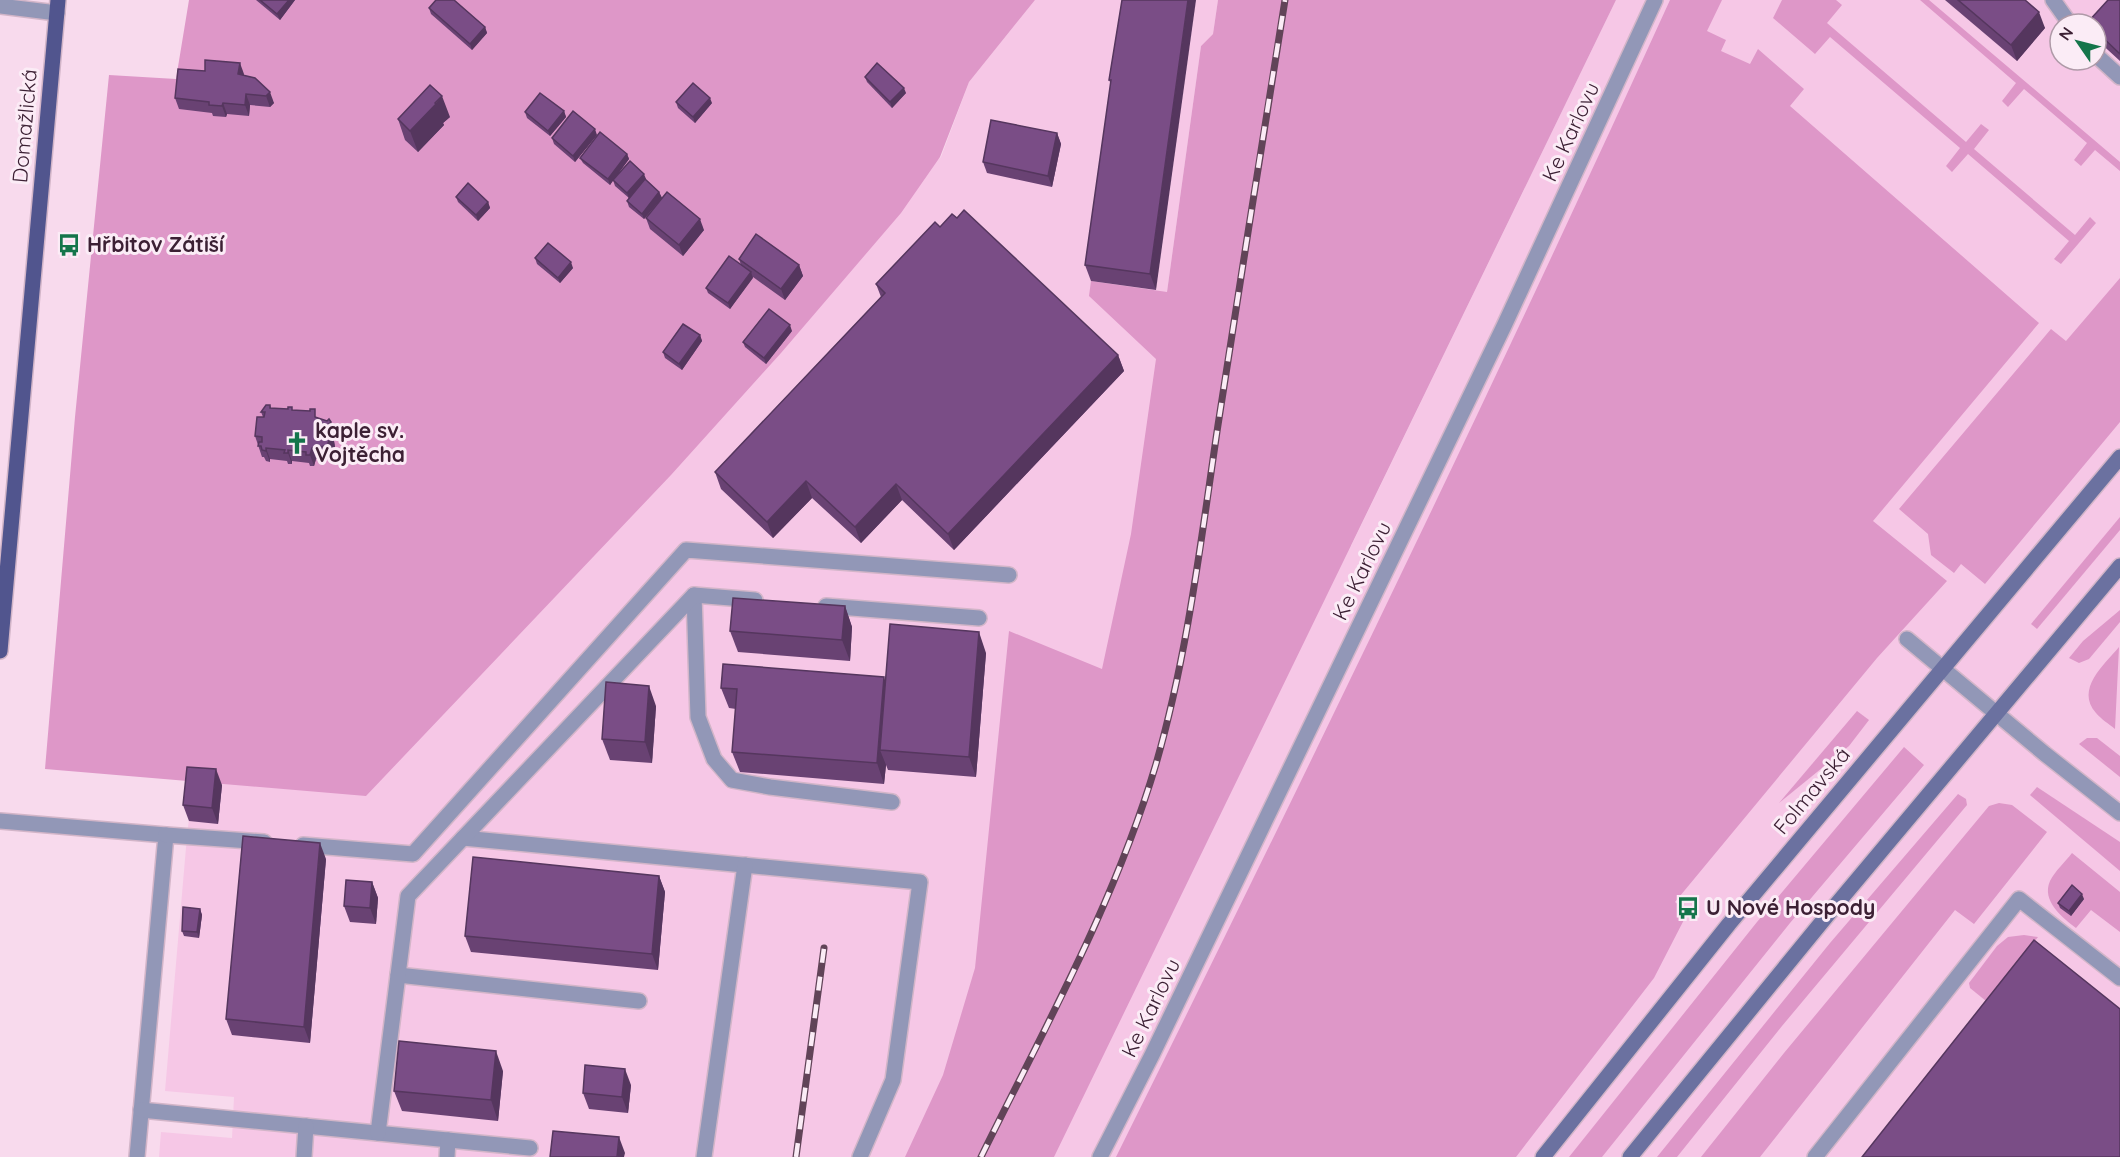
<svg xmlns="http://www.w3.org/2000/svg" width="2120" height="1157" viewBox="0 0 2120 1157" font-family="Quicksand,sans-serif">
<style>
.built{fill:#f6c7e6;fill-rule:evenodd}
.green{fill:#de97c8}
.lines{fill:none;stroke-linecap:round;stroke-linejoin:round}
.lane-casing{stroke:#d2b5c8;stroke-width:18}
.street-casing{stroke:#d2b5c8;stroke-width:18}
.secondary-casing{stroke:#d2b5c8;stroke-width:18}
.primary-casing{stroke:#d2b5c8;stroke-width:18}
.lane{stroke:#9297b7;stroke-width:15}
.street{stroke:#9297b7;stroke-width:15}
.secondary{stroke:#6b71a0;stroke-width:15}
.primary{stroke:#51558e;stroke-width:15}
.rail-casing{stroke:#614458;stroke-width:7}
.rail{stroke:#fbecf6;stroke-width:4.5;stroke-dasharray:14;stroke-linecap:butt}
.wall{fill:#694273}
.shaded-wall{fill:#55365e}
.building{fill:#7a4d86;stroke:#55365e;stroke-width:1.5}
.labels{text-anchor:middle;stroke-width:6;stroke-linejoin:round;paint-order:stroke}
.street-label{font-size:21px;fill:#3c2034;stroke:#fbecf6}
.poi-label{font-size:21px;font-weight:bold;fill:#3c2034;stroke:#fbecf6;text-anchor:start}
</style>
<rect width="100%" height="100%" fill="#f8daed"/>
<path class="built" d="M1035 0H1218L1213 34 1201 46 1167 292 1351 546 1616 0H2120V1157H159L161 1132 232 1138 234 1097 165 1091 187 836 193 783 941 157 969 82ZM2060 24H2096V60H2060Z"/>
<g class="green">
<polygon points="189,0 1035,0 969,82 940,157 901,213 781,353 671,475 366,796 45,769 75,417 109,75 176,79"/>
<polygon points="1218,0 1616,0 1054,1157 905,1157 943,1075 975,968 1009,631 1102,669 1131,534 1156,359 1089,296 1091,281 1167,292 1201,46 1213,34"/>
<path d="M1670 0H1722L1707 31 1726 40 1721 51 1750 64 1758 49 1804 89 1790 106 2039 323 1873 521 1947 581 1877 658 1675 902 1688 912 1654 978 1516 1157H1116C1306 774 1493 389 1670 0Z"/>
<polygon points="1782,0 1836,0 1842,5 1827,23 1966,142 1981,124 1989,130 1974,149 2075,235 2090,217 2096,223 2061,264 2054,259 2069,241 1968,154 1952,172 1946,166 1960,148 1830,37 1815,54 1773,18"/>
<polygon points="1920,0 1929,0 2120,162 2120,171 2095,150 2081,166 2074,160 2087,143 2024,89 2008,107 2002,101 2016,83"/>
<polygon points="2120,278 2120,422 1985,584 1961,564 1954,573 1931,555 1928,534 1899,509 2051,329 2066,341"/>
<polygon points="2120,517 2120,530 2037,629 2031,624"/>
<polygon points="2120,610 2120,622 2089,659 2079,663 2069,658 2083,641"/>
<path d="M2119 647 2115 729C2109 724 2101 719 2096 713 2075 689 2104 665 2119 647Z"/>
<polygon points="1857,711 1869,720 1849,746 1779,803"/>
<polygon points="2087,738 2097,738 2120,756 2120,777 2079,744"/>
<polygon points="1904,747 1924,765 1790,923 1602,1157 1569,1157 1757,922"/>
<polygon points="2037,787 2120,842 2120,871 2030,795"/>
<polygon points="1958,794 1966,799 1967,805 1782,1026 1677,1157 1657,1157 1830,943"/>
<polygon points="1999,803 2012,805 2047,832 1974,924 1955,910 1760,1157 1701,1157 1784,1053 1989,806"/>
<path d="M2072 853 2120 892V932L2091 910 2076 928C2063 918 2041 901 2050 881 2055 871 2065 862 2072 853Z"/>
<polygon points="2024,935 2038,937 1986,1001 1970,988 1969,983 1997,946 2008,937"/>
</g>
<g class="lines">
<g class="lane-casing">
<g id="lane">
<polyline points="2053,0 2070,24"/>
<polyline points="0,6 57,13"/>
<polyline points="2096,55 2120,77"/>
<polyline points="694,595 698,717 714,759 732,780 770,787 892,802"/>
<polyline points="826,606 979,618"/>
<polyline points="0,821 166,835 137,1157"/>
<polyline points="166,835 264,842"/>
<polyline points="463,838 920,882 893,1080 860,1157"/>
<polyline points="303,845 413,854 686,550 1009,575"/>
<polyline points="398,975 639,1001"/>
<polyline points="141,1110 530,1148"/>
<polyline points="378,1133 408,896 694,595 755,600"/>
<polyline points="304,1157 306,1126"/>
<polyline points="447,1157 448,1140"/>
<polyline points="704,1157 745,865"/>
<polyline points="1815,1157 2019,899 2120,978"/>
</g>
</g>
<g class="street-casing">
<g id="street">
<polyline points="1907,639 2045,754 2120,813"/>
<polyline points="1100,1157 1152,1055 1504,326 1655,0"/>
</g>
</g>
<g class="secondary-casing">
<g id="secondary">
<polyline points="1543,1157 1729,924 2120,457"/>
<polyline points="1630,1157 1830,912 2120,566"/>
</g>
</g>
<g class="primary-casing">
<polyline id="primary" points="0,651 58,0"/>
</g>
<use href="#lane" class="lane"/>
<use href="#street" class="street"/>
<use href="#secondary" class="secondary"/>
<use href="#primary" class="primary"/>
<g class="rail-casing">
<g id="rail">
<polyline points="796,1157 824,948"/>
<path d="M981 1157C1044 1029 1115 902 1156 764 1188 653 1201 539 1218 425 1240 283 1262 142 1285 0"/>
</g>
</g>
<use href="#rail" class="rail"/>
</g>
<g class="wall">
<polygon points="256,0 295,0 280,20"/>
<polygon points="1122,0 1156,290 1091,281 1085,265 1111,84 1109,80"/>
<polygon points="1945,0 2025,0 2045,28 2017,61"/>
<polygon points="2120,0 2120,61 2096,39 2096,24 2087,24 2087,23"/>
<polygon points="429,8 485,27 487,33 472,50 431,14"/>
<polygon points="244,74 243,76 274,103 270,107 250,105 249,116 227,114 226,117 213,116 212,113 179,109 175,98"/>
<polygon points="865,77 906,93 892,108 867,82"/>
<polygon points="676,102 712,103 695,123 678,108"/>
<polygon points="564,111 566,117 550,136 527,118 525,112"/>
<polygon points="450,117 443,123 444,125 418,152 405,140 398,119"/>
<polygon points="1057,133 1061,144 1052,187 987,173 983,162"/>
<polygon points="597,135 575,162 554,144 552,138"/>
<polygon points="627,154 629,159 614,179 646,179 646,180 659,192 662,198 644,219 629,207 627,201 629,198 615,186 613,180 610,185 583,163 580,158"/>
<polygon points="456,197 488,202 490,208 478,221 458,202"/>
<polygon points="646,218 704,230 683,256 650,229"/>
<polygon points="940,227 1118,355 1124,371 954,550 902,500 861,543 812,498 773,538 721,489 715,472 881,297 876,284"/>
<polygon points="535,258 573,268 560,283 537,264"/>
<polygon points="739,259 799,265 803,276 785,300 753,277 730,309 708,293 706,288 741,265"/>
<polygon points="792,331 766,364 745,347 743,342"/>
<polygon points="700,335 702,341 682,370 665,358 663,352"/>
<polygon points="270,405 271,408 293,410 331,422 335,433 333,435 335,447 333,453 334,456 331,459 329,457 316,459 314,466 310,466 309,463 292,461 292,464 288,464 287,461 270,459 270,462 266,461 264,457 262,457 255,436 263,417 261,412"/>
<polygon points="845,606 852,627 850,661 738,652 730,631"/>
<polygon points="986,653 976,777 888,770 886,765 884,784 740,772 732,752 736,709 729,708 721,688 886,683"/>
<polygon points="656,706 652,763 610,760 602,739"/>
<polygon points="222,785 218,824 189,821 183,805"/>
<polygon points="326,859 310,1043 232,1035 226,1019"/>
<polygon points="659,876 665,892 658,970 471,952 465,936"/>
<polygon points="372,882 378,898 376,924 350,922 344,906"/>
<polygon points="2084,899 2071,916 2060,908 2058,903"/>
<polygon points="200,909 202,915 199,938 184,936 182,931"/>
<polygon points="503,1071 498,1121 402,1111 394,1091"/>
<polygon points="631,1085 628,1113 589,1109 583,1093"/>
</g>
<g class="shaded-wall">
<polygon points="289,0 295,0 280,20 277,14"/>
<polygon points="1188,0 1196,0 1156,290 1150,274"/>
<polygon points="2039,12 2045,28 2017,61 2011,45"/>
<polygon points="485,27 487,33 472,50 470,44"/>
<polygon points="240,63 244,74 242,86 238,74"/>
<polygon points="904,88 906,93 892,108 890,102"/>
<polygon points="270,92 274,103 270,107 266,96"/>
<polygon points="246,94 250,105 249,116 245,105"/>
<polygon points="442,96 450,117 443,123 444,125 418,152 410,131"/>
<polygon points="710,98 712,103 695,123 693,117"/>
<polygon points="223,103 227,114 226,117 222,106"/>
<polygon points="564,111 566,117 550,136 548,131"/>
<polygon points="595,129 597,135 575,162 573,156"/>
<polygon points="1057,133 1061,144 1052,187 1048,176"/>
<polygon points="627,154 629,159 610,185 608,179"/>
<polygon points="644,174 646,179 629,199 627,193"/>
<polygon points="659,192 662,198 644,219 642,214"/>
<polygon points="488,202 490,208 478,221 476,215"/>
<polygon points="700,219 704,230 683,256 679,245"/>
<polygon points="571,262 573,268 560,283 558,278"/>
<polygon points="799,265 803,276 785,300 781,289"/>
<polygon points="751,272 753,278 730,309 728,303"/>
<polygon points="790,325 792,331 766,364 764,358"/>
<polygon points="700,335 702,341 682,370 679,364"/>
<polygon points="1118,355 1124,371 954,550 948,534"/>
<polygon points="331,422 335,433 333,435 335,447 333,453 334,456 331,459 327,448 329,424"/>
<polygon points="266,448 270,459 270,462 266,451"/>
<polygon points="312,448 316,459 314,466 310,455"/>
<polygon points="288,450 292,461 292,464 288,453"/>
<polygon points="806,481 812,498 773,538 767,522"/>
<polygon points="896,484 902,500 861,543 855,527"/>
<polygon points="845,606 852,627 850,661 842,640"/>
<polygon points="979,632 986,653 976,777 969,757"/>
<polygon points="884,677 891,698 880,750 886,765 884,784 877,763"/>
<polygon points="649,686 656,706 652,763 645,742"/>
<polygon points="216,769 222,785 218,824 212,808"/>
<polygon points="320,843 326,859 310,1043 304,1027"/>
<polygon points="659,876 665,892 658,970 652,954"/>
<polygon points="372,882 378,898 376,924 370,908"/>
<polygon points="2082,894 2084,899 2071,916 2069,911"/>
<polygon points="200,909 202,915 199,938 197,932"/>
<polygon points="496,1051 503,1071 498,1121 491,1100"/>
<polygon points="625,1069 631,1085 628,1113 622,1097"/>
<polygon points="619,1137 625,1153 624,1157 617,1157"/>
</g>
<g class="building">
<polygon points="260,0 289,0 277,14"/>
<polygon points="436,0 454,0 485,27 470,44 429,8"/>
<polygon points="1122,0 1188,0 1150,274 1085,265 1111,80 1109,80"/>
<polygon points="1958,0 2025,0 2039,12 2011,45"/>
<polygon points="2108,0 2120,0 2120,54 2096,31 2096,24 2088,24 2087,23"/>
<polygon points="205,60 240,63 238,74 255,78 270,92 266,96 246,94 245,105 223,103 222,106 209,105 209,102 175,98 178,69 205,71"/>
<polygon points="877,63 904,88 890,102 865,77"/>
<polygon points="693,83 710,98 693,117 676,102"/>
<polygon points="430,85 442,96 435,103 436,104 410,131 398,119"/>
<polygon points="540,93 564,111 548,131 525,112"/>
<polygon points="573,111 595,129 573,156 552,138"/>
<polygon points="991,120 1057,133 1048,176 983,162"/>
<polygon points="600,132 627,154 608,179 580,158"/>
<polygon points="630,161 644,174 627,193 613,180"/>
<polygon points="645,179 659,192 642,214 627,201"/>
<polygon points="468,183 488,202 476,215 456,197"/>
<polygon points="667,192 700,219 679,245 646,218"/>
<polygon points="964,210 1118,355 948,534 896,484 855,527 806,481 767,522 715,472 885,293 876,284 935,222 940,227 952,214 957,218"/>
<polygon points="756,234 799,265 781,289 739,259"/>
<polygon points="548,243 571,262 558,278 535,258"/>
<polygon points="729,256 751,272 728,303 706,288"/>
<polygon points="769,309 790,325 764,358 743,342"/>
<polygon points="683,324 700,335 679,364 663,352"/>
<polygon points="266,405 270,405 270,408 288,409 288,407 292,407 292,410 310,411 310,409 315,409 315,417 327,421 329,419 331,422 329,424 331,436 328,443 330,445 327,448 325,446 312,448 310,455 306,455 306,452 288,450 288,453 284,453 285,450 266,448 266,451 262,450 261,446 258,446 259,442 262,442 262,437 255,436 257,417 264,417 265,412 261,412"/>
<polygon points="733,598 845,606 842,640 730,631"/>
<polygon points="890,624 979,632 969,757 880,750"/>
<polygon points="723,664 884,677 877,763 732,752 737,689 721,688"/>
<polygon points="606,682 649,686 645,742 602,739"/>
<polygon points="187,767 216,769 212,808 183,805"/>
<polygon points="243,836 320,843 304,1027 226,1019"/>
<polygon points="473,857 659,876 652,954 465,936"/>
<polygon points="346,880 372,882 370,908 344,906"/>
<polygon points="2072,885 2082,894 2069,911 2058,903"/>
<polygon points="183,907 200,909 197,932 182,931"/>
<polygon points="2034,940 2120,1009 2120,1157 1862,1157"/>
<polygon points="399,1041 496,1051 491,1100 394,1091"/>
<polygon points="585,1065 625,1069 622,1097 583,1093"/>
<polygon points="553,1131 619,1137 617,1157 550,1157"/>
</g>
<defs>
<g id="bus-bare" transform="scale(1.8)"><path d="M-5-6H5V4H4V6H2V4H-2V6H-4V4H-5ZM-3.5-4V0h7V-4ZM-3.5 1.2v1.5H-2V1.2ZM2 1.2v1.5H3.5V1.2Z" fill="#15754b" stroke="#fbecf6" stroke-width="2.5" paint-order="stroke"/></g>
<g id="church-bare" transform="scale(1.8)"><path d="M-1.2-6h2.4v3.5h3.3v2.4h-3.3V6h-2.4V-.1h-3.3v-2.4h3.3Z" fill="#15754b" stroke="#fbecf6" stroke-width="2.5" paint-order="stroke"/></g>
</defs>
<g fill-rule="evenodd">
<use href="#bus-bare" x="69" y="245"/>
<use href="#church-bare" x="297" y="443"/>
<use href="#bus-bare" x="1688" y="908"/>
</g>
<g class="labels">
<g class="street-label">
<text transform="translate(25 126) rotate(-85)" y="7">Domažlická</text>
<text transform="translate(1571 132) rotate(-65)" y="7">Ke Karlovu</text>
<text transform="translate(1362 571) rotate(-64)" y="7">Ke Karlovu</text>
<text transform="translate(1812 791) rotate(-50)" y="7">Folmavská</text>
<text transform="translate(1151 1008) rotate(-64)" y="7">Ke Karlovu</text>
</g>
<g class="poi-label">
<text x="87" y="252">Hřbitov Zátiší</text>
<text x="315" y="438">kaple sv.<tspan x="315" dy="24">Vojtěcha</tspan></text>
<text x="1706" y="915">U Nové Hospody</text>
</g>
</g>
<g transform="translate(2078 42) rotate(305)"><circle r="28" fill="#fbecf6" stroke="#af9aa8" stroke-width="1.5"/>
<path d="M0-4.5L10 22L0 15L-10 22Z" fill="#15754b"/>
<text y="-9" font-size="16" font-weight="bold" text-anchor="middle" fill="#3c2034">N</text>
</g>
</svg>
